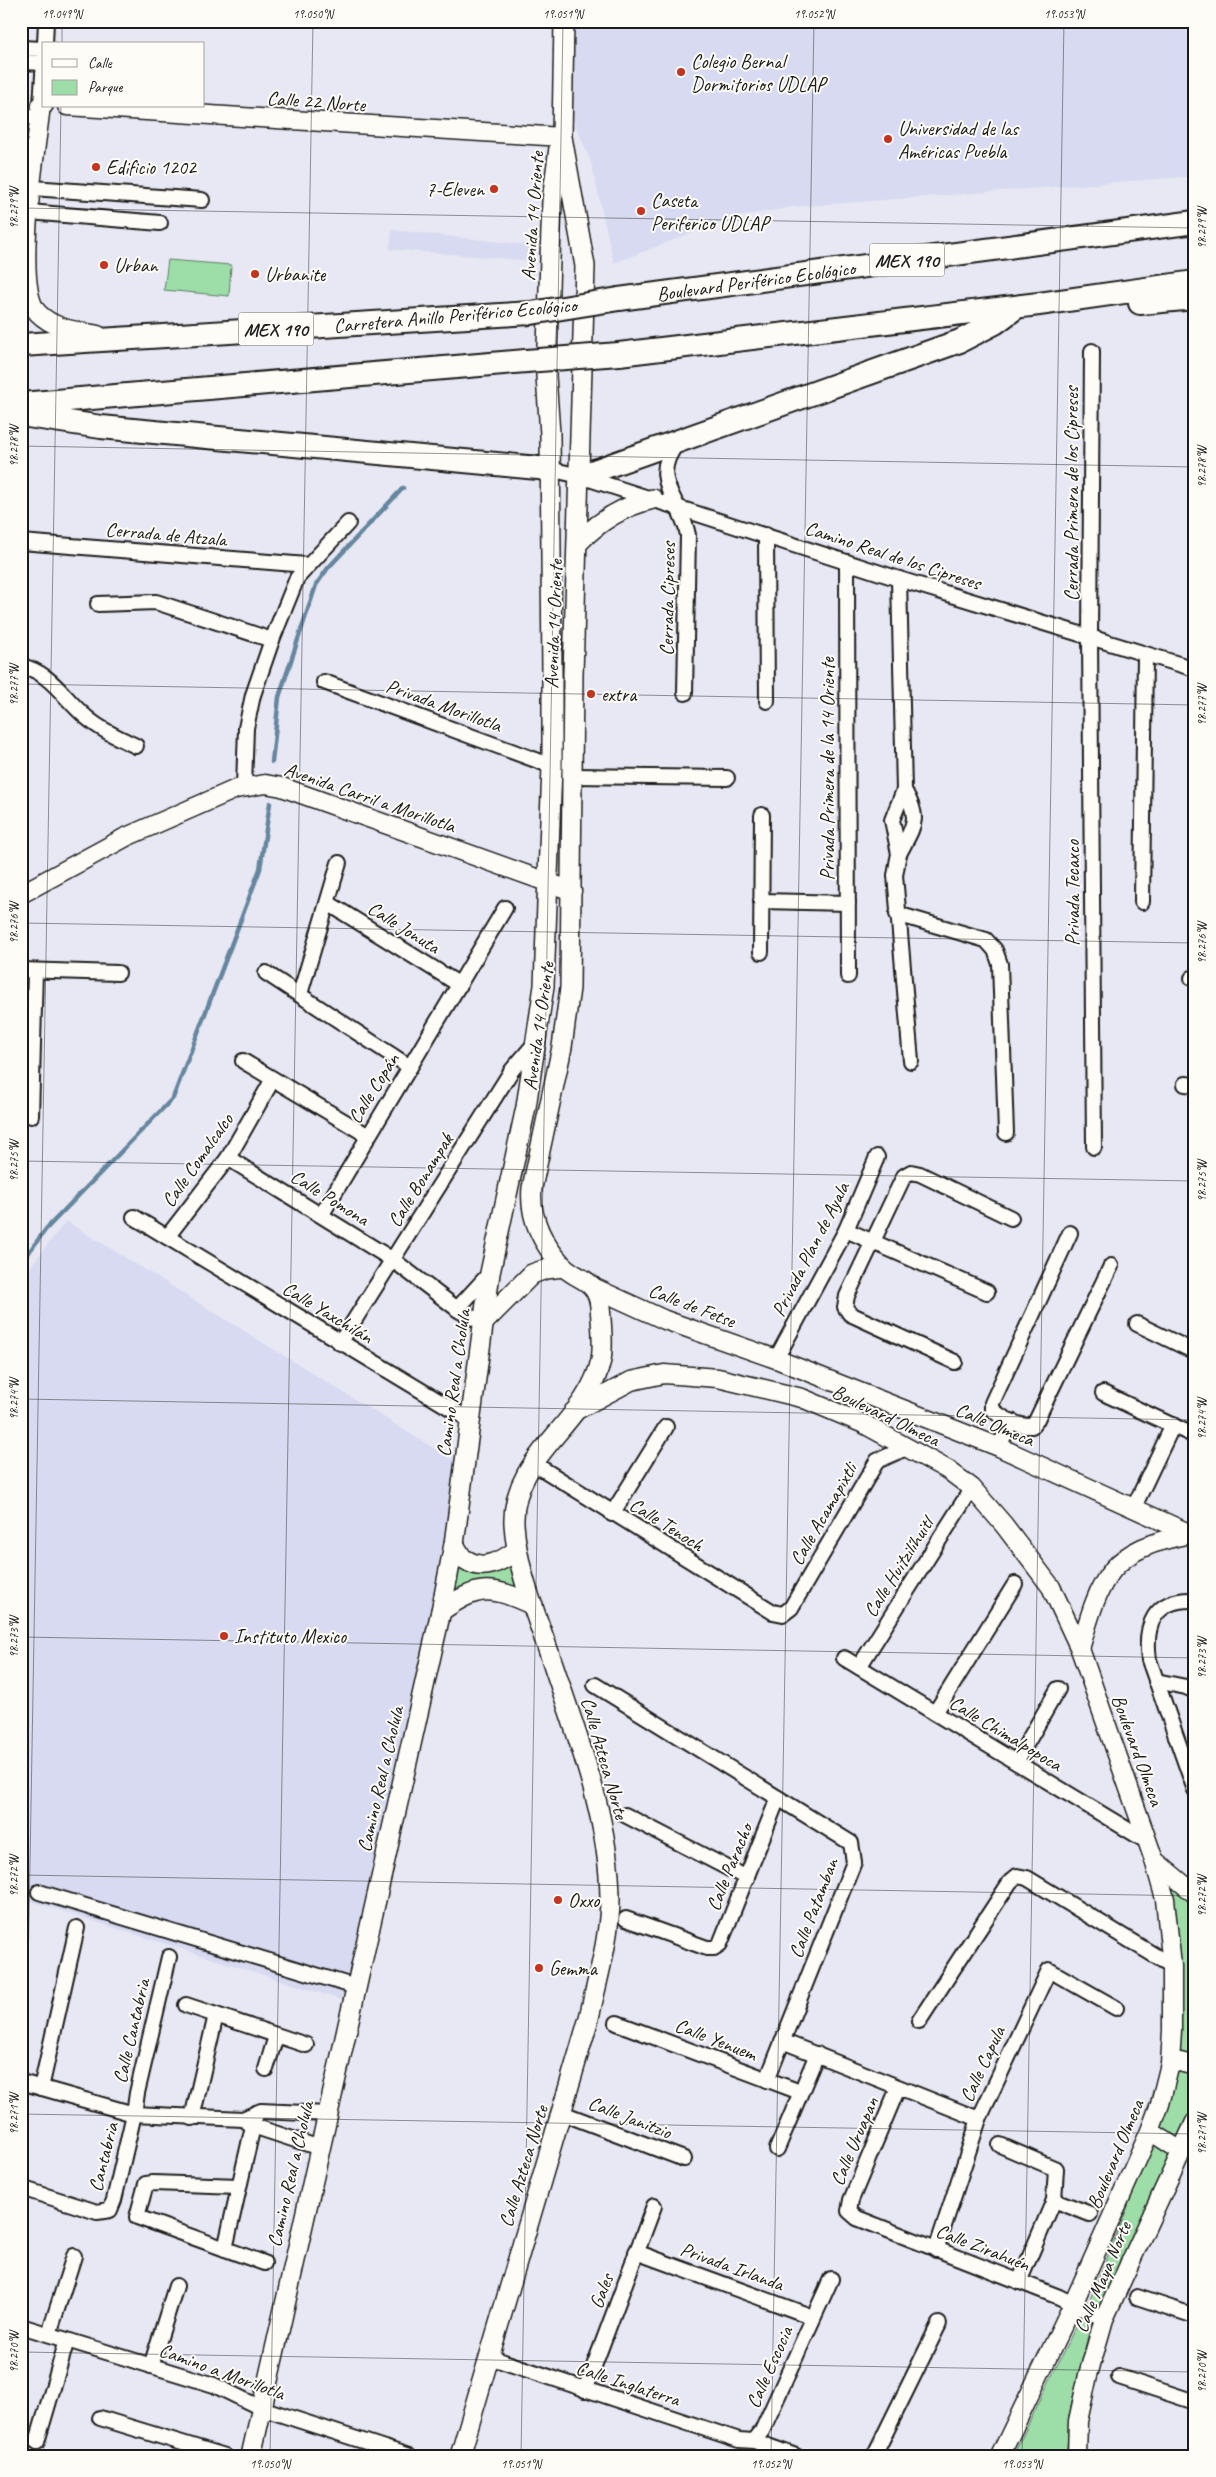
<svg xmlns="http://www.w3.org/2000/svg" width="1216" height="2477" viewBox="0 0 1216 2477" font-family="Caveat,sans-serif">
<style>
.built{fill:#d7daf0}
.green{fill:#9ddea8;stroke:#5c7d62}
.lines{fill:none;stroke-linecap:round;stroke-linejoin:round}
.stream{stroke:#65869e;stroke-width:4.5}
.minor-casing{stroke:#1c1c1c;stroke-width:18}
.tertiary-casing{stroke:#1c1c1c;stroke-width:21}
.secondary-casing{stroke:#1c1c1c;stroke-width:22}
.trunk-casing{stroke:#1c1c1c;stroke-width:26}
.minor{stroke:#fdfcf7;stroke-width:14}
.tertiary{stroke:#fdfcf7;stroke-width:18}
.secondary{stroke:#fdfcf7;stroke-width:19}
.trunk{stroke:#fdfcf7;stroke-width:22}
.trunk-bridge-casing{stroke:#1c1c1c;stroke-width:26;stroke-linecap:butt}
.trunk-bridge{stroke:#fdfcf7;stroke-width:22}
.ticks{fill:none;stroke:#1c1c1c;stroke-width:1;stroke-opacity:0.45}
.poi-dot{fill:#c8321e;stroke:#fdfcf7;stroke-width:2}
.labels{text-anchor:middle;stroke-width:4;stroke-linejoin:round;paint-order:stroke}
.shield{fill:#fdfcf7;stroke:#605f5e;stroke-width:1}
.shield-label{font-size:19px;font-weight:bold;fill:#1c1c1c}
.poi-label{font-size:20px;fill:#1c1c1c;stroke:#fdfcf7;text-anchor:start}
.street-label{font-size:20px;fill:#1c1c1c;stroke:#fdfcf7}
.neatline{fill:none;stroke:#1c1c1c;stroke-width:2}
.ticks-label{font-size:12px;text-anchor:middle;fill:#1c1c1c}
</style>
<rect width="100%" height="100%" fill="#e7e8f3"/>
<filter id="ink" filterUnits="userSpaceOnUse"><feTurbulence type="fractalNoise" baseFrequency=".02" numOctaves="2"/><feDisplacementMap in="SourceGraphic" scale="10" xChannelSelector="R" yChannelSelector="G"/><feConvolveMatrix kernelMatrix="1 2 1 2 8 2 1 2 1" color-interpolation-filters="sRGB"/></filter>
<g filter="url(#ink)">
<g class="built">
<polygon points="574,21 1195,21 1195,176 792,207 730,218 614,263 591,162 572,116"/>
<polygon points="392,230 535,246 534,261 390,249"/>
<polygon points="66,1221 456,1462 432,1611 349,2002 21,1898 21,1279"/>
</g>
<g class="green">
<polygon points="168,260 231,265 229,296 164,290"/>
<polygon points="514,1563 521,1588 498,1583 454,1592 458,1566"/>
<polygon points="1168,1881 1195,1905 1195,2059 1180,2056 1181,1976 1178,1934 1165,1887"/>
<polygon points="1174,2070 1195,2072 1195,2104 1099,2312 1086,2309 1127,2209"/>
<polygon points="1081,2316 1092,2319 1071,2405 1066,2456 1013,2456"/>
</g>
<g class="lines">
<g class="stream">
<polyline points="272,762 279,697 316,585 328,568 403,488"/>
<polyline points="21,1263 46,1229 173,1098 260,869 270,803"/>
</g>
<g class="minor-casing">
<g id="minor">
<polyline points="45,44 46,21"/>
<polyline points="21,48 44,49"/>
<polyline points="21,62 44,63"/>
<polyline points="41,105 44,60"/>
<polyline points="21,117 40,117"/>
<polyline points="32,188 202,200"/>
<polyline points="29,212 160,223"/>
<polyline points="1092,351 1090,638 1094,1147"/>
<path d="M678 442C647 480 681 498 688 535L685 693"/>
<polyline points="549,469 580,476 899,579 1195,669"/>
<polyline points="766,535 767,701"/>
<polyline points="21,542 307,565"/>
<polyline points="847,562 848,976"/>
<polyline points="899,579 904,790 892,820 899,854"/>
<polyline points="98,604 156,602 272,640"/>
<path d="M21 666C51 672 64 699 86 717 101 730 119 738 136 746"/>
<polyline points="324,682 552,766"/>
<polyline points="574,776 727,778"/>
<polyline points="244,786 246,728 253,695 272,640 297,578 348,523"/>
<path d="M904 790C921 819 914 825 900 852 897 858 897 868 895 875L911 1061"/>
<polyline points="761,901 848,903"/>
<polyline points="1142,902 1145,655"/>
<polyline points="328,903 460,985"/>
<polyline points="897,914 986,940 995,950 1000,964 1006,1133"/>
<polyline points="761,952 762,815"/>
<polyline points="21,970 118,973"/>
<polyline points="266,973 410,1067"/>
<polyline points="1192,978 1195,978"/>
<polyline points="300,994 339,863"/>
<polyline points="243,1061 367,1135"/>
<polyline points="1185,1084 1195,1085"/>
<polyline points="31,1116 35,971"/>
<polyline points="228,1158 393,1260 460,1311 483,1323"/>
<polyline points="322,1214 505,908"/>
<polyline points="134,1217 470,1420"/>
<polyline points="846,1230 987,1292"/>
<path d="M1070 1233 992 1403V1409C1001 1418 1019 1427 1032 1426L1036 1421 1111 1266"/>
<polyline points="167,1237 228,1158 273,1079"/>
<polyline points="457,1309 490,1273"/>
<polyline points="1137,1324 1195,1352"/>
<polyline points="340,1343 512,1070 536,1042"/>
<polyline points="776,1359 846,1230 877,1157"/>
<polyline points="955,1362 850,1314 845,1307 847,1296 904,1176 911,1172 920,1174 1011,1218"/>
<polyline points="1103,1393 1195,1436"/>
<polyline points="999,1447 1011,1421"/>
<polyline points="533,1463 773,1612 783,1614 791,1608 877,1461 908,1447"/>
<polyline points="1133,1509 1173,1425"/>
<polyline points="612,1514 666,1427"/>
<path d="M1195 1600C1154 1598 1144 1625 1149 1660L1195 1790"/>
<polyline points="844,1658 1148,1842"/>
<polyline points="859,1667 972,1488"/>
<polyline points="1156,1681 1186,1687 1195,1691"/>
<polyline points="595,1685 851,1843 854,1862 767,2080"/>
<polyline points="935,1713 1015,1584"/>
<polyline points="1016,1762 1058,1689"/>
<polyline points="625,1815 747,1878"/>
<polyline points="39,1892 356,1987"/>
<polyline points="626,1919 707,1948 714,1948 720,1944 778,1798"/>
<polyline points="186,2005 306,2045"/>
<polyline points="919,2021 1010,1882 1017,1876 1027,1878 1172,1966"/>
<polyline points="617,2023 800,2092"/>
<polyline points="782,2041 979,2119"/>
<polyline points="266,2069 276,2036"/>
<polyline points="21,2082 134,2114 243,2119 261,2111 327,2114"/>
<polyline points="41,2088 77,1928"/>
<polyline points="898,2088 851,2200 849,2211 857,2218 1059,2297 1104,2319"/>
<polyline points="562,2113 684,2159"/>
<polyline points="192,2118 216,2015"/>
<polyline points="246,2121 253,2126 320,2148"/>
<polyline points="1000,2145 1056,2169 1054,2200 1019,2282"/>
<polyline points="777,2149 817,2054"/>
<polyline points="239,2186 153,2183 146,2184 137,2217 264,2263"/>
<polyline points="21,2188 97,2212 110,2210 114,2200 134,2114 137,2093 169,1957"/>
<polyline points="1054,2200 1090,2214"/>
<polyline points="225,2249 256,2113"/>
<polyline points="936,2250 979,2119 1049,1970 1116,2008"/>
<polyline points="636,2252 813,2317"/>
<polyline points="1137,2297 1195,2316"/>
<polyline points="21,2326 214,2385 261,2408 409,2456"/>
<polyline points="49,2334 74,2256"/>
<polyline points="489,2357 739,2440 754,2441 796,2456"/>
<polyline points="151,2366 176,2286"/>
<polyline points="1119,2377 1195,2402"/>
<polyline points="585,2390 654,2206"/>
<polyline points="100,2418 225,2456"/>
<polyline points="754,2441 762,2431 831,2279"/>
<polyline points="37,2442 67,2340"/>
<polyline points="874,2456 939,2324"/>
</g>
</g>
<g class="tertiary-casing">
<g id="tertiary">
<path d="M44 105H41C37 144 12 286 38 313 54 329 76 331 98 335"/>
<polyline points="67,106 562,137"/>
<polyline points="21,894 126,837 236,789 265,784 282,787 572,891"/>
<polyline points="595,1288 665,1320 776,1359 999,1447 1195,1536"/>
<polyline points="573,1412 631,1381 664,1374 718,1378 802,1398 864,1424 948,1470 972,1488 1004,1525 1051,1587 1080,1649 1154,1860 1165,1899 1172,1966 1172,2030 1170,2064 1160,2104 1150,2131 1073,2304 1000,2456"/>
<path d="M1080 1649C1101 1575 1110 1549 1191 1534"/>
<polyline points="1154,1860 1195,1894"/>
<polyline points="1170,2064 1180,2062 1195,2066"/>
<polyline points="1150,2131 1181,2151"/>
<polyline points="1077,2456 1078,2421 1088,2375 1104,2319 1195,2122"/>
</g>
</g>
<g class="secondary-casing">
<g id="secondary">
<path d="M578 543C599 521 623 506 653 499"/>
<polyline points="483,1323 532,1274 546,1269 563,1267"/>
<path d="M454 1544C457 1549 461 1558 466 1560 484 1572 502 1561 517 1550"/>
<path d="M441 1611C480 1584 491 1586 533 1605"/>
<polyline points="251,2456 441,1611 454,1544 490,1273 526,1107 544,986 552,766 552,673 550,434 546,376 552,201 559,148"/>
<path d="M460 2456 589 2018C597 1980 610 1938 610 1898 609 1818 579 1742 554 1667 539 1621 517 1573 514 1524 511 1455 588 1423 601 1360 604 1343 601 1322 600 1306 597 1278 577 1281 562 1265 542 1243 529 1218 532 1188L562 1047 570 988 573 674 585 266 562 137 564 21"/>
</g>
</g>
<g class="trunk-casing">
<g id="trunk">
<path id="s1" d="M619 299 1195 222"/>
<polyline points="1140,303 1195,298"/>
<polyline points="21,345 531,313"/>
<polyline points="619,354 1039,304 1195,282"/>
<polyline points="21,404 526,361"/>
<polyline points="21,415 101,427 549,469"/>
<polyline points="580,476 960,341 995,323 1014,309"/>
</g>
</g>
<use href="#minor" class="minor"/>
<use href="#tertiary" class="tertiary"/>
<use href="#secondary" class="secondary"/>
<use href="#trunk" class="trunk"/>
<g class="trunk-bridge-casing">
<g id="trunk-bridge">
<polyline points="531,313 619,299"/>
<polyline points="526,361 619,354"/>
</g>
</g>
<use href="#trunk-bridge" class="trunk-bridge"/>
</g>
</g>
<path class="ticks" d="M62 44V21M21 208 1195 228M21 446 1195 467M21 684 1195 705M21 923 1195 943M21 1161 1195 1181M21 1399 1195 1420M21 1637 1195 1658M21 1875 1195 1896M21 2114 1195 2134M21 2352 1195 2372M21 2373 61 106M270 2456 313 21M521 2456 563 21M771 2456 814 21M1022 2456 1064 21"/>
<g class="poi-dot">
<circle cx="681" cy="72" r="5"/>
<circle cx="888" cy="139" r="5"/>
<circle cx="96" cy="167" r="5"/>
<circle cx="494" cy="189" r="5"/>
<circle cx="641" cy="211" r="5"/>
<circle cx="104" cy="265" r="5"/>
<circle cx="255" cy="274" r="5"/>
<circle cx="591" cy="694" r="5"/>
<circle cx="224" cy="1636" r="5"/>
<circle cx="558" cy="1900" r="5"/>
<circle cx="539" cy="1968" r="5"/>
</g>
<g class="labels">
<g class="shield">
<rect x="869.5" y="243.5" width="75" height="33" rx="4"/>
<rect x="238.5" y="312.5" width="75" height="33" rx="4"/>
</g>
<g class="shield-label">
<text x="907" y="267">MEX 190</text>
<text x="276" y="336">MEX 190</text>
</g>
<g class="poi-label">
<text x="691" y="68">Colegio Bernal<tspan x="691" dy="23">Dormitorios UDLAP</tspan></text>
<text x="898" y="135">Universidad de las<tspan x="898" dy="23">Américas Puebla</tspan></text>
<text x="106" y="174">Edificio 1202</text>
<text x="484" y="196" text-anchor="end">7-Eleven</text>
<text x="651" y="207">Caseta<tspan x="651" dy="23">Periferico UDLAP</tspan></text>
<text x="114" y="272">Urban</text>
<text x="265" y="281">Urbanite</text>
<text x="601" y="701">extra</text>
<text x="234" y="1643">Instituto Mexico</text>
<text x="568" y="1907">Oxxo</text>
<text x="549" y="1975">Gemma</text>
</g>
<g class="street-label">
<text transform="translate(316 101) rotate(4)" y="7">Calle 22 Norte</text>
<text transform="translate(532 216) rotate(-86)" y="7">Avenida 14 Oriente</text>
<text dy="7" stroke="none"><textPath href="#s1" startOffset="138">Boulevard Periférico Ecológico</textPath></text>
<text transform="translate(455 315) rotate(-5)" y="7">Carretera Anillo Periférico Ecológico</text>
<text transform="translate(1071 494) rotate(-90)" y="7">Cerrada Primera de los Cipreses</text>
<text transform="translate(166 534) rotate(5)" y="7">Cerrada de Atzala</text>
<text transform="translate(893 555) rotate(18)" y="7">Camino Real de los Cipreses</text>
<text transform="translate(667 599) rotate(-89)" y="7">Cerrada Cipreses</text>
<text transform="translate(553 624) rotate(-88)" y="7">Avenida 14 Oriente</text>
<text transform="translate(444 705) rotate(20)" y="7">Privada Morillotla</text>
<text transform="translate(827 769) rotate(-90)" y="7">Privada Primera de la 14 Oriente</text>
<text transform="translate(370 797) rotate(19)" y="7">Avenida Carril a Morillotla</text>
<text transform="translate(1072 893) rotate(-90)" y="7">Privada Tecaxco</text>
<text transform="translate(404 927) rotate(32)" y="7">Calle Jonuta</text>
<text transform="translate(538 1026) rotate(-82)" y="7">Avenida 14 Oriente</text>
<text transform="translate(373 1088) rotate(-58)" y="7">Calle Copán</text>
<text transform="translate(197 1160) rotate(-55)" y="7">Calle Comalcalco</text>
<text transform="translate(420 1180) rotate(-58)" y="7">Calle Bonampak</text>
<text transform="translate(330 1197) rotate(32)" y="7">Calle Pomona</text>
<text transform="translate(810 1249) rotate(-63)" y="7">Privada Plan de Ayala</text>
<text transform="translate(692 1305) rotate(21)" y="7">Calle de Fetse</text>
<text transform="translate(328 1312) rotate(31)" y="7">Calle Yaxchilán</text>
<text transform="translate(453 1383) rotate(-82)" y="7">Camino Real a Cholula</text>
<text transform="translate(886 1415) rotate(26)" y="7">Boulevard Olmeca</text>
<text transform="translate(995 1424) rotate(23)" y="7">Calle Olmeca</text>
<text transform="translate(823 1514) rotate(-60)" y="7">Calle Acamapixtli</text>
<text transform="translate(667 1524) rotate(32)" y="7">Calle Tenoch</text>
<text transform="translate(898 1567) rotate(-58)" y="7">Calle Huitzilíhuitl</text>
<text transform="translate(1006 1733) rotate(31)" y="7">Calle Chimalpopoca</text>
<text transform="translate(1138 1750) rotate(70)" y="7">Boulevard Olmeca</text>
<text transform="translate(605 1758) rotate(74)" y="7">Calle Azteca Norte</text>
<text transform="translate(380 1779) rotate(-77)" y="7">Camino Real a Cholula</text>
<text transform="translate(729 1867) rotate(-68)" y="7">Calle Paracho</text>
<text transform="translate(813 1908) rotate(-69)" y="7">Calle Patamban</text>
<text transform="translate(131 2031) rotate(-77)" y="7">Calle Cantabria</text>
<text transform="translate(716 2039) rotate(21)" y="7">Calle Yenuem</text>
<text transform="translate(982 2064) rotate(-65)" y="7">Calle Capula</text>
<text transform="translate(630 2117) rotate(21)" y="7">Calle Janitzio</text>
<text transform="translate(854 2141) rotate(-67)" y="7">Calle Uruapan</text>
<text transform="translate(1115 2154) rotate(-67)" y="7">Boulevard Olmeca</text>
<text transform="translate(103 2157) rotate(-76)" y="7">Cantabria</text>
<text transform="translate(523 2166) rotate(-73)" y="7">Calle Azteca Norte</text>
<text transform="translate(290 2174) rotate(-77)" y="7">Camino Real a Cholula</text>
<text transform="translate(983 2247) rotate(21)" y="7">Calle Zirahuén</text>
<text transform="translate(732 2266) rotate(20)" y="7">Privada Irlanda</text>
<text transform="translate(1102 2277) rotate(-67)" y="7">Calle Maya Norte</text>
<text transform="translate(601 2291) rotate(-69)" y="7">Gales</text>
<text transform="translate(769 2367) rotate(-66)" y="7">Calle Escocia</text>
<text transform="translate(222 2371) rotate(20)" y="7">Camino a Morillotla</text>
<text transform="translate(628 2383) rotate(18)" y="7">Calle Inglaterra</text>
</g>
</g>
<rect width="1216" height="2477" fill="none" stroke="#fdfcf7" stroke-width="55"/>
<rect x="42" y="42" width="162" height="65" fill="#fdfcf7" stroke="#a3a29f"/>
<rect x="52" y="59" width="25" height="8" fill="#fdfcf7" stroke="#a3a29f"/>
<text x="88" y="68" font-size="15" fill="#1c1c1c">Calle</text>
<rect x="52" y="80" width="25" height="15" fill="#9ddea8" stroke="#a3a29f"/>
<text x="88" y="92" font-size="15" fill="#1c1c1c">Parque</text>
<rect x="28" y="28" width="1160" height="2422" class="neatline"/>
<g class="ticks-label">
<text x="62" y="18">19.049°N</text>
<text x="313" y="18">19.050°N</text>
<text x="563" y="18">19.051°N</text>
<text x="814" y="18">19.052°N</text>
<text x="1064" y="18">19.053°N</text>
<text transform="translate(14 208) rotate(-90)" y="4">98.279°W</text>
<text transform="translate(1202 228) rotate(-90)" y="4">98.279°W</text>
<text transform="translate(14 446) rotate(-90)" y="4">98.278°W</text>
<text transform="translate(1202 467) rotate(-90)" y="4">98.278°W</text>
<text transform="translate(14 685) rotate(-90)" y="4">98.277°W</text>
<text transform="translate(1202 705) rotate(-90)" y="4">98.277°W</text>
<text transform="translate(14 923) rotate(-90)" y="4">98.276°W</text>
<text transform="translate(1202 943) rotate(-90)" y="4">98.276°W</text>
<text transform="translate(14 1161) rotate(-90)" y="4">98.275°W</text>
<text transform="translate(1202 1181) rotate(-90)" y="4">98.275°W</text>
<text transform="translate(14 1399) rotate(-90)" y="4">98.274°W</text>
<text transform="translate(1202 1419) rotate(-90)" y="4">98.274°W</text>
<text transform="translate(14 1637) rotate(-90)" y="4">98.273°W</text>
<text transform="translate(1202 1658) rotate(-90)" y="4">98.273°W</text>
<text transform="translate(14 1876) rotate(-90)" y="4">98.272°W</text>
<text transform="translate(1202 1896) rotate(-90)" y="4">98.272°W</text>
<text transform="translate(14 2114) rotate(-90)" y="4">98.271°W</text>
<text transform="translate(1202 2134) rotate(-90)" y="4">98.271°W</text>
<text transform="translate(14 2352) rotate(-90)" y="4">98.270°W</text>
<text transform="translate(1202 2372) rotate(-90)" y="4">98.270°W</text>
<text x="270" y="2468">19.050°N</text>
<text x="521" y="2468">19.051°N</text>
<text x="771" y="2468">19.052°N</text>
<text x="1022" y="2468">19.053°N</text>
</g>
</svg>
